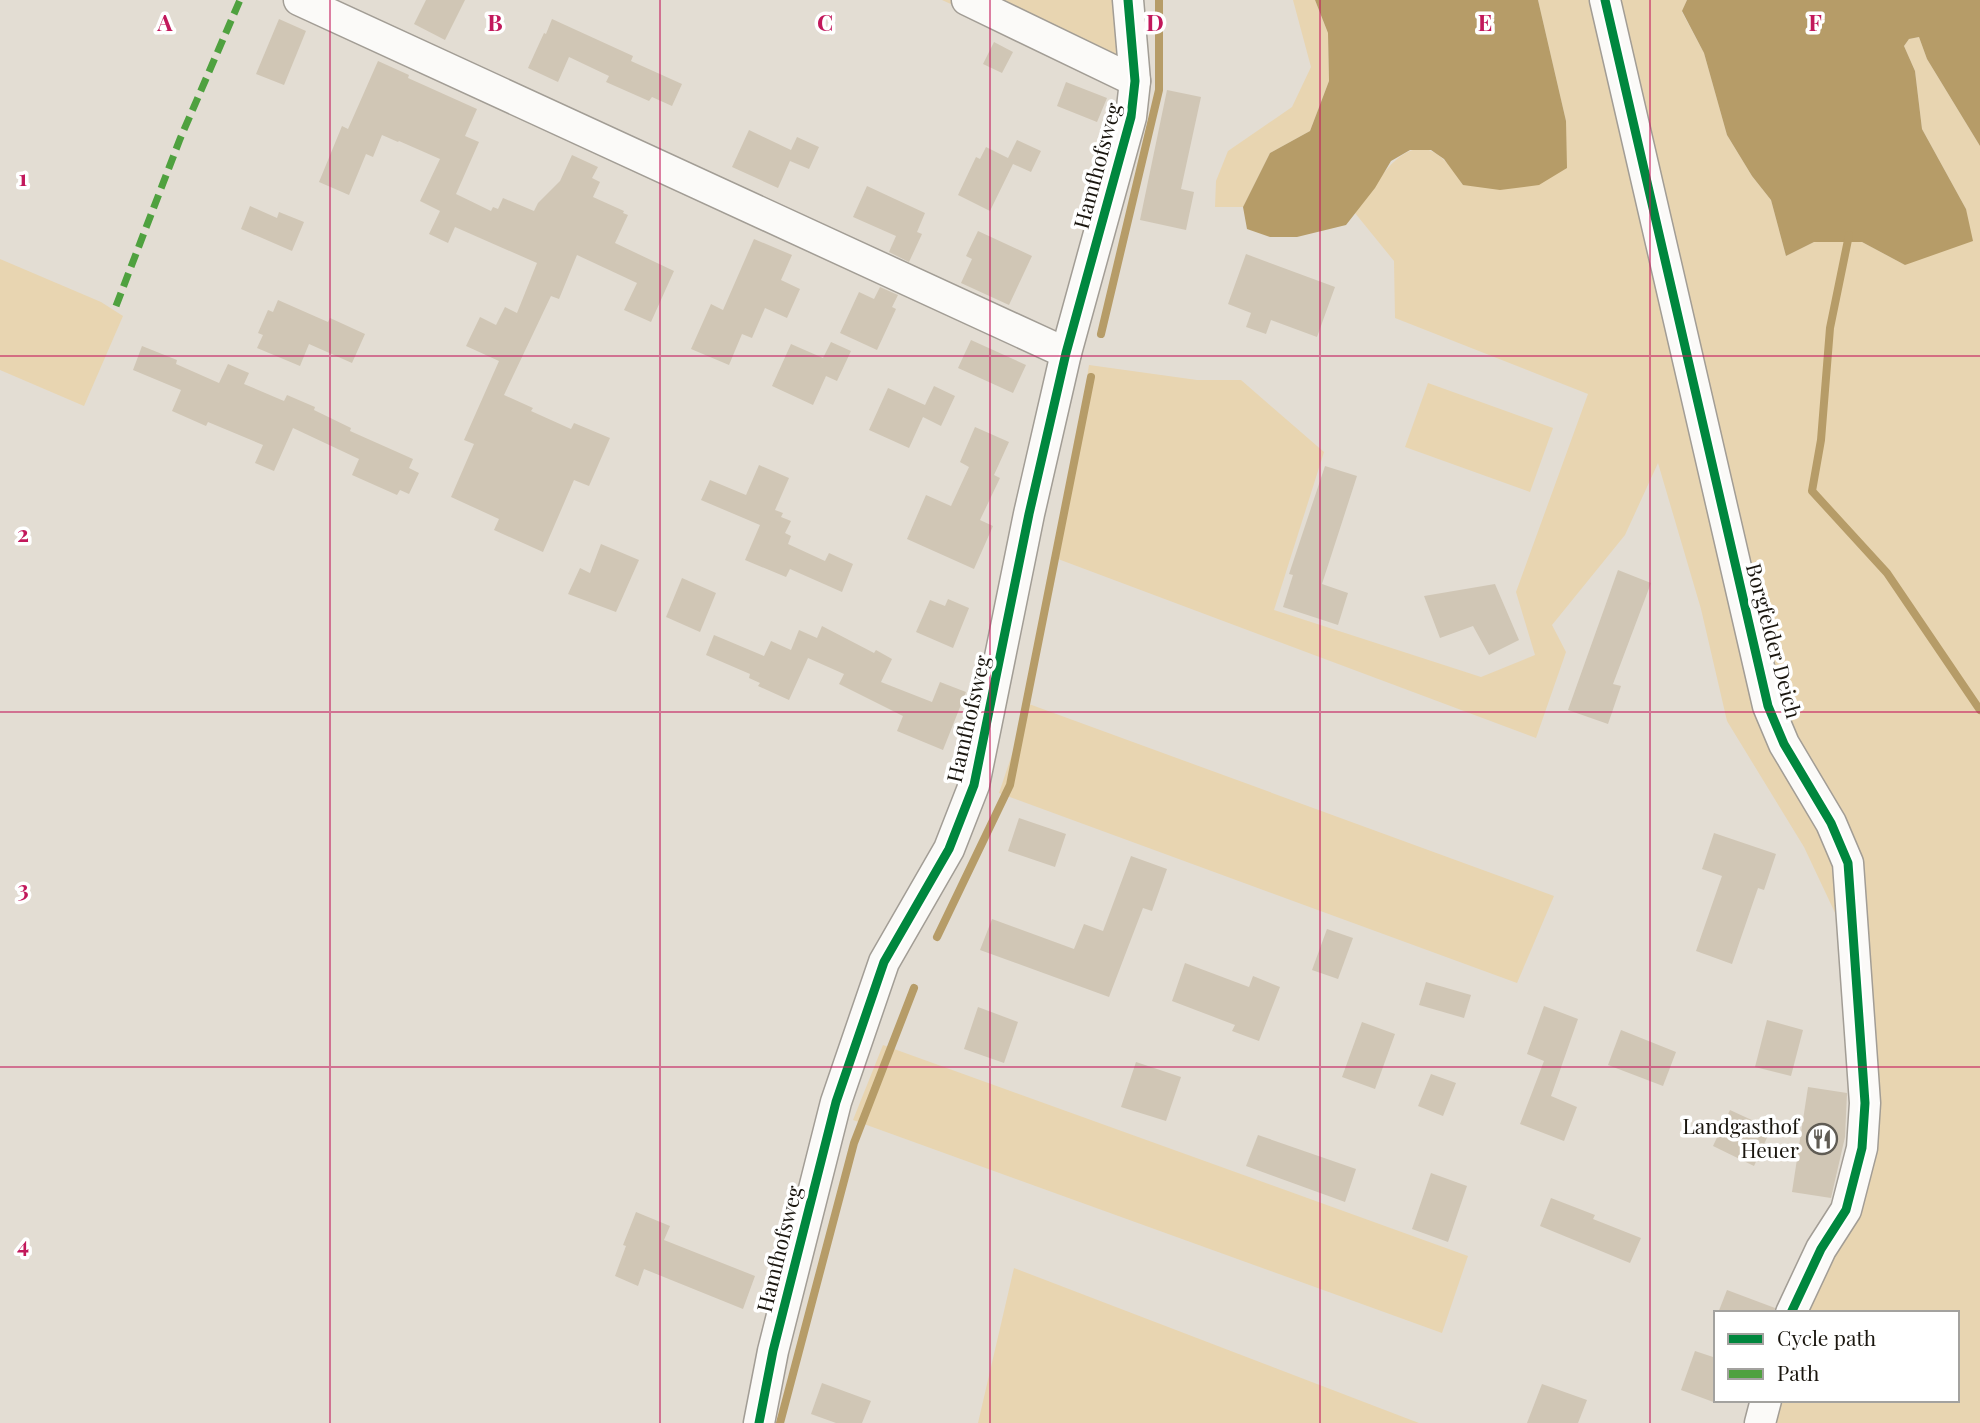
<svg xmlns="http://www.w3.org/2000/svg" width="1980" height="1423" viewBox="0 0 1980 1423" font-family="'Playfair Display',serif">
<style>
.green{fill:#e8d5b1}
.water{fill:#b69c68}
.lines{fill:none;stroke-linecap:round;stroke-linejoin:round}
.stream{stroke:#b69c68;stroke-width:8}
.building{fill:#d0c6b5}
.minor-casing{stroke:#a29d95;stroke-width:33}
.minor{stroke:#fbfaf8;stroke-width:30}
.quiet{stroke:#4fa13f;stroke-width:7;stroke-dasharray:14 7;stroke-linecap:butt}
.cycleway-casing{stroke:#fff;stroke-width:13}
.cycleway{stroke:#00873e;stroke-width:9}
.grid{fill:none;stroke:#c2185b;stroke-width:2;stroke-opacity:0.55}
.labels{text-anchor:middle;stroke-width:7;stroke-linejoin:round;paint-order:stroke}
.street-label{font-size:21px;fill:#1a160f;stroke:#fff}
.poi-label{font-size:21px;fill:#1a160f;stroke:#fff;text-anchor:end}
.grid-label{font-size:23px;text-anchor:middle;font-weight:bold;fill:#c2185b;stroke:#fff;stroke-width:7;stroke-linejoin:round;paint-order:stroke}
</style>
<rect width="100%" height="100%" fill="#e3ddd3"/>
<g class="green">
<polygon points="942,0 1114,0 1119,81"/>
<polygon points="1293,0 1315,0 1328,33 1329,81 1310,131 1270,153 1243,207 1215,207 1216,181 1228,151 1292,107 1311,67"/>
<path d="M1538 0H1687L1682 12 1704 53 1727 135 1752 176 1771 200 1786 256 1814 242H1862L1905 265 1966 209 1922 129 1915 71 1904 46 1909 39 1919 37 1927 59 1980 146V1423H1770L1778 1400H1957V1313H1804L1848 1228 1862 970 1804 847 1727 721 1701 609 1658 463 1625 535 1552 625 1566 652 1536 738 1058 559 1089 365 1197 380H1241L1324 452 1274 610 1481 677 1535 655 1516 592 1588 394 1395 318 1394 261 1355 213C1375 188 1405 124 1443 159 1451 166 1457 176 1463 185L1566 121Z"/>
<polygon points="0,259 101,302 123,316 84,406 0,370"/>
<polygon points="1428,383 1553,428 1530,492 1405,447"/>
<polygon points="1029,704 1554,896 1517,983 999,793"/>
<polygon points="883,1045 1468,1256 1442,1333 853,1120"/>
<polygon points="1014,1268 1411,1420 1419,1423 978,1423"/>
</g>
<g class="water">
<polygon points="1315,0 1538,0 1566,121 1567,168 1539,185 1500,190 1463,185 1444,159 1431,150 1410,150 1391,161 1375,188 1346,225 1297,237 1270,237 1247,229 1243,207 1270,153 1310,131 1329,81 1328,33"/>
<polygon points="1687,0 1980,0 1980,146 1927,59 1919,37 1909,39 1904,46 1915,71 1922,129 1966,209 1973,241 1905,265 1862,242 1814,242 1786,256 1771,200 1752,176 1727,135 1704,53 1682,11"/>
</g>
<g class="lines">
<g class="stream">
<polyline points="1849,235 1830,328 1821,440 1812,491 1887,573 1980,710"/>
<polyline points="1101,334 1159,90 1159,0"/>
<polyline points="937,937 1010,785 1091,377"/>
<polyline points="780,1423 854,1143 914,988"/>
</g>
</g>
<g class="building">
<polygon points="426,0 465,0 445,40 414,24"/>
<polygon points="279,19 306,31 284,85 256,74"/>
<polygon points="552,19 633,56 631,61 682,84 672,106 652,97 649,101 606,82 609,76 569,57 558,82 528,68 544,33 546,34"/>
<polygon points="994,42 1013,52 1002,73 983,64"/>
<polygon points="378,61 409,75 408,78 477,109 465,136 479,142 456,194 491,211 493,207 498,209 503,198 534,211 538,203 560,181 572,155 598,167 592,178 600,182 593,197 624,211 623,213 628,215 615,243 674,271 651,322 624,310 637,283 577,255 559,299 551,296 504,395 533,408 531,411 571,429 574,423 610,438 589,486 574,480 543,552 494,530 499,519 451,497 474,444 464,440 499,361 466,346 480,317 496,325 505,307 517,313 537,263 455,227 448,243 429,234 440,211 420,201 440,159 399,141 398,142 382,135 373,157 366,154 349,195 319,182 342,126 348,129"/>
<polygon points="1066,82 1107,98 1097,122 1057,106"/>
<polygon points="1167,90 1201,97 1181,189 1194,192 1186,230 1140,220"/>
<polygon points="749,130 791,150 797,137 819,147 809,169 790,161 778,188 732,167"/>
<polygon points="1017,140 1041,151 1031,172 1013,164 990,211 958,195 976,157 980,159 986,147 1008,158"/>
<polygon points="867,186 925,213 917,232 922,234 909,262 889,252 896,236 853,217"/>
<polygon points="250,206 277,218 279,212 304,222 292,251 241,229"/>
<polygon points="978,231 1032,256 1009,305 961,283 972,259 966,256"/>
<polygon points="754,239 792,255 781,280 800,289 787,318 765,308 752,338 742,334 729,365 691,349 711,304 723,310"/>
<polygon points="1246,254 1335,287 1317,337 1271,320 1266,334 1246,327 1251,313 1228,304"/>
<polygon points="880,287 898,295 892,307 896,309 877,350 840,333 859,292 874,299"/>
<polygon points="278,300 328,322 330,318 365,334 352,363 309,344 300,366 257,348 263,335 258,333 268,310 273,312"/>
<polygon points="971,340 1026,365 1013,393 958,368"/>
<polygon points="831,342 851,351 837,381 826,376 813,405 772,386 791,344 823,358"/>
<polygon points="142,346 177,360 176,364 219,383 228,364 249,373 244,384 284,401 287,395 315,407 314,410 351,428 350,431 413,459 409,468 419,473 409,494 400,490 397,495 352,475 359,459 293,428 274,471 255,463 263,445 208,422 206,426 172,411 181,390 133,370"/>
<polygon points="934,386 955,396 941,426 923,417 909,448 869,430 888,388 925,405"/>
<polygon points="975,427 1009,442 994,475 1000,478 980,520 993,526 974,569 907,539 926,495 951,506 969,467 960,462"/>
<polygon points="759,465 789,478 775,510 783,513 781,517 791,521 785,533 791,536 788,544 825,561 829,553 853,564 842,592 790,569 786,577 745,560 760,525 701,500 710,480 746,495"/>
<polygon points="1325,466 1357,476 1322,584 1348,593 1338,625 1283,607 1293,575 1289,574"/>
<polygon points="601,544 639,560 616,612 568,594 580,568 590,573"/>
<polygon points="1618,570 1651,583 1613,684 1621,686 1608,724 1568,710"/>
<polygon points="682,578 716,593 700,632 666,617"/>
<polygon points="1495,584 1519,640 1489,655 1473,626 1440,638 1424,596"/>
<polygon points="948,599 969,608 953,648 916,632 930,600 945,606"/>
<polygon points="822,626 874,653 876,650 892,659 881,682 932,702 940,682 966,692 943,750 897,731 903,716 839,684 844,674 808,658 789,700 758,686 760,683 749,678 750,674 706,655 714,635 764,656 771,641 791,650 799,630 817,638"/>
<polygon points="1019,818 1066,834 1055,867 1008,851"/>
<polygon points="1714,833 1776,854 1764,890 1758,888 1732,964 1696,951 1722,876 1702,869"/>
<polygon points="1131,856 1167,869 1152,911 1143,908 1109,997 980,950 992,919 1074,949 1084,924 1103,931"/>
<polygon points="1327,929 1353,938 1338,979 1312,970"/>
<polygon points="1185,963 1249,987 1253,976 1280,987 1259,1041 1232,1031 1235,1025 1172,1001"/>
<polygon points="1426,982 1471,995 1464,1018 1419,1005"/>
<polygon points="1544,1006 1578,1019 1551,1096 1577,1107 1564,1141 1520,1124 1544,1061 1527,1054"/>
<polygon points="978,1007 1018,1022 1004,1063 964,1049"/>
<polygon points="1767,1020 1803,1030 1791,1076 1755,1067"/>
<polygon points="1362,1022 1395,1034 1375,1089 1342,1077"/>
<polygon points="1621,1030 1676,1052 1663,1086 1608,1065"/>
<polygon points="1136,1062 1181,1077 1166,1121 1121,1107"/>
<polygon points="1431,1074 1456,1083 1443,1116 1418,1106"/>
<polygon points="1808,1087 1847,1093 1845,1137 1831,1198 1792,1192"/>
<polygon points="1730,1110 1771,1129 1754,1166 1713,1146"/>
<polygon points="1258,1135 1356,1169 1345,1202 1246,1166"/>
<polygon points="1431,1173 1467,1186 1448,1242 1412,1229"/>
<polygon points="1551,1198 1595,1215 1593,1219 1641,1238 1630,1263 1540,1226"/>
<polygon points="636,1212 670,1226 664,1240 755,1276 743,1309 644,1269 638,1286 615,1276 626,1246 623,1245"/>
<polygon points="1727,1290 1775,1308 1774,1313 1718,1313"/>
<polygon points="1695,1351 1716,1358 1716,1403 1681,1390"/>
<polygon points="822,1383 871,1401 862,1423 836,1423 811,1414"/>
<polygon points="1542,1384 1587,1400 1578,1423 1527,1423"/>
</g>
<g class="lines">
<g class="minor-casing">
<g id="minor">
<polyline points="299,0 1066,353"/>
<polyline points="967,0 1135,81"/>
<polyline points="1605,0 1768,706 1784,744 1831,823 1848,863 1865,1103 1862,1148 1846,1210 1821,1249 1791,1313"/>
<polyline points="759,1423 773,1351 836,1102 884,962 949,849 974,785 1029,514 1066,353 1131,117 1135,81 1128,0"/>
<polyline points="1760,1423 1766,1400"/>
</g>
</g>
<use href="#minor" class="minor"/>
<polyline class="quiet" points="116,306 180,139 240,0"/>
<g class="cycleway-casing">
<g id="cycleway">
<polyline points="1605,0 1768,706 1784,744 1831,823 1848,863 1865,1103 1862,1148 1846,1210 1821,1249 1791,1313"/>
<polyline points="759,1423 773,1351 836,1102 884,962 949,849 974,785 1029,514 1066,353 1131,117 1135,81 1128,0"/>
</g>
</g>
<use href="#cycleway" class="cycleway"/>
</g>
<path class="grid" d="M330 0V1423M660 0V1423M990 0V1423M1320 0V1423M1650 0V1423M0 356H1980M0 712H1980M0 1067H1980"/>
<defs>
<g id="restaurant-ring" transform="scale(1.575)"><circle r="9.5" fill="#fff" stroke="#605c54" stroke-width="1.5"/><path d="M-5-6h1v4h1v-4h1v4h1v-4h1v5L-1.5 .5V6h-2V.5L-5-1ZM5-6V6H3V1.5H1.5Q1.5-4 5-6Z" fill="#605c54"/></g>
</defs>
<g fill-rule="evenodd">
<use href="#restaurant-ring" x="1822" y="1139"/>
</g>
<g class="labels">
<g class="street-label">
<text transform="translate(1098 166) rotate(-75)" y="7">Hamfhofsweg</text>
<text transform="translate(1773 641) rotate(75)" y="7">Borgfelder Deich</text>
<text transform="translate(969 719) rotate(-77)" y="7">Hamfhofsweg</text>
<text transform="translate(780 1249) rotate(-76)" y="7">Hamfhofsweg</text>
</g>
<g class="poi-label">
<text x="1799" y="1134">Landgasthof<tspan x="1799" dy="24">Heuer</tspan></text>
</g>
</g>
<g class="grid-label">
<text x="165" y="31">A</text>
<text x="495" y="31">B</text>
<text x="825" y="31">C</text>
<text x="1155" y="31">D</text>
<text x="1485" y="31">E</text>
<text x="1815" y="31">F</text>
<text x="23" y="186">1</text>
<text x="23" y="542">2</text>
<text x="23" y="897">3</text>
<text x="23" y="1253">4</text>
</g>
<rect x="1714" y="1311" width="245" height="91" fill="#ffffff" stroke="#a3a29f" stroke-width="2"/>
<rect x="1728" y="1334" width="35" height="10" fill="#00873e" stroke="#a3a29f" stroke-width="2"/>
<text x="1777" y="1346" font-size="21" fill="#1a160f">Cycle path</text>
<rect x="1728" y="1369" width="35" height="10" fill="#4fa13f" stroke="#a3a29f" stroke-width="2"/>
<text x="1777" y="1381" font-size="21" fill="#1a160f">Path</text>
</svg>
